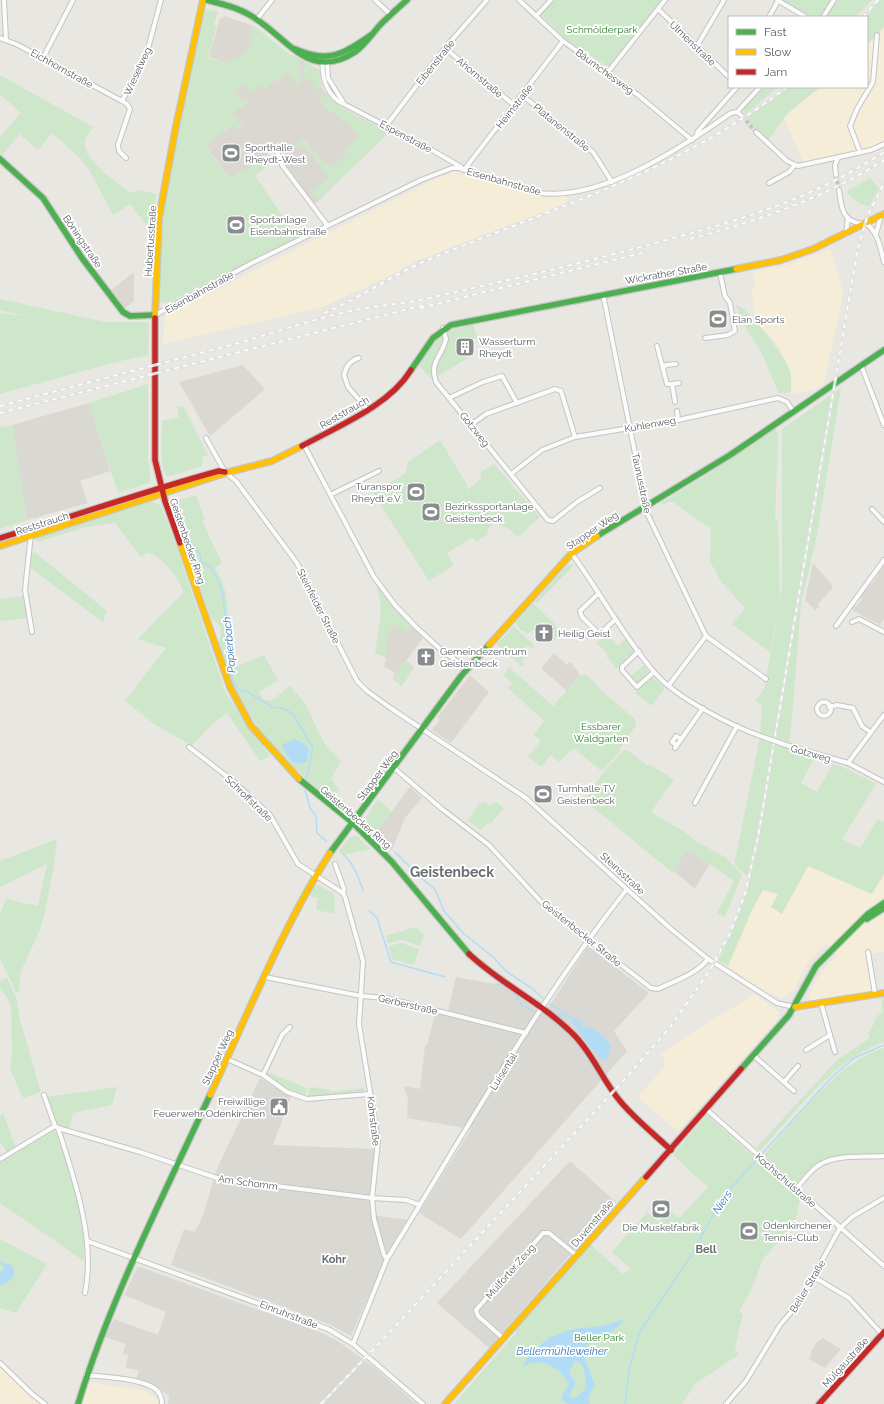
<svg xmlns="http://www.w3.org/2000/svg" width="884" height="1404" viewBox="0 0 884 1404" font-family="Raleway,sans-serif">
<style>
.commercial{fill:#f5edd8}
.industrial{fill:#d9d8d3}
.education{fill:#dad8d1}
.green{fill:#cee7ca}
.water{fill:#b2dcf6;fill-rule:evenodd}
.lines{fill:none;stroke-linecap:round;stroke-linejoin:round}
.stream{stroke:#b2dcf6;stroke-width:1.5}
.street-tunnel{stroke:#c4c4c2;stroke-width:4;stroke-dasharray:4 2;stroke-linecap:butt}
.street-casing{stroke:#c4c4c3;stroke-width:6}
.fast-casing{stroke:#c4c5c4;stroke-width:8}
.slow-casing{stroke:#c4c5c4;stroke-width:8}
.jam-casing{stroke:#c4c5c4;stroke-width:8}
.street{stroke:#fcfbfb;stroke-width:4}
.fast{stroke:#4caf50;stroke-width:5.5}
.slow{stroke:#ffc107;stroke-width:5.5}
.jam{stroke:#c62828;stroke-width:5.5}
.rail-casing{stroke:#e1e2e1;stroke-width:3}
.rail{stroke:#fff;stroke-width:1.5;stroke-dasharray:4.5;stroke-linecap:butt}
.street-bridge-casing{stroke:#c4c4c3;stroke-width:6;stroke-linecap:butt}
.street-bridge{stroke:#fcfbfb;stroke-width:4}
.labels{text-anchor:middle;stroke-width:3.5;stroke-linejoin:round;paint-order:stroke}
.park-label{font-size:10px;fill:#2d832e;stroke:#fff}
.street-label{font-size:10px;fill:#575c61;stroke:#fff}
.poi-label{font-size:10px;fill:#575c61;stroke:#fff;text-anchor:start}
.water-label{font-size:11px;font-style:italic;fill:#3279b8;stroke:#fff}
.neighbourhood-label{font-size:11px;font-weight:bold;fill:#686e73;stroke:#fff}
.district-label{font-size:14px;font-weight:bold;fill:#686e73;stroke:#fff}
</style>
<rect width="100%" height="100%" fill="#e8e7e2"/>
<g class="commercial">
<polygon points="884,27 884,142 871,149 804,164 784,118 798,104 821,87 867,87 867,45"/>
<polygon points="455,172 543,197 565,195 567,203 416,261 387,277 323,307 163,344 165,316 433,180"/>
<polygon points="830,249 842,288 842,299 824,383 814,390 791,394 790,369 774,339 757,326 751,290 756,288 753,271 784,266"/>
<polygon points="808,866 871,894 884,874 884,952 870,954 877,992 810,1002 809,995 816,980 829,963 838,956 827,943 809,960 794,989 786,997 783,998 766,992 728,966 753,908 763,890 778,894 797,887"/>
<polygon points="755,994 779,1013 777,1020 678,1132 638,1097 666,1065 661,1054 706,1024"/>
<polygon points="0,1363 31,1396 41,1404 0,1404"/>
<polygon points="87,1382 142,1390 151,1394 157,1400 158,1404 81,1404"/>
</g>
<g class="industrial">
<polygon points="243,365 265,389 210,436 179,382"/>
<polygon points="89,403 110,471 80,481 88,503 27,520 12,425"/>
<polygon points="685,850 710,863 695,889 674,871"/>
<polygon points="588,946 649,993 614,1031 627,1051 461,1239 419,1213 471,1129 407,1118 408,1100 404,1086 420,1089 425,1046 427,1045 435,1014 448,1010 456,977 506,986 536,1010 545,1013"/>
<polygon points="260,1078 291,1097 273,1145 375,1149 369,1203 371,1215 407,1220 389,1250 351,1336 329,1324 171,1265 184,1229 195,1232 204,1213 216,1171"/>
<polygon points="570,1161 616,1202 489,1348 437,1303"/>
<polygon points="140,1267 322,1333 339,1342 375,1368 416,1404 168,1404 169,1396 156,1386 136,1380 139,1370 126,1368 128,1355 123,1354 126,1344 105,1337 114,1319 158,1335 166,1312 124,1295 137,1268"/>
</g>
<g class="education">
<polygon points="224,16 254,26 248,51 227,63 209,57 220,18 223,18"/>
<polygon points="292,55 318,69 322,88 332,101 338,106 389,132 314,205 283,163 285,152 278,142 266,151 268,154 242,174 240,172 231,179 196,134 236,86"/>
<polygon points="134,272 134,301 125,308 111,290"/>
<polygon points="884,562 884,619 880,625 850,609 853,605 856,607 862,599 859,597 868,583 871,585 878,575 876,573"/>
<polygon points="813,563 832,585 831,586 833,588 818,604 819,607 815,610 805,600"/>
<polygon points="400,615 423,638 406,661 414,667 402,686 393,679 395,673 384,666 386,659 382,655 378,647"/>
<polygon points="554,653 567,665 571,662 580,675 567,691 541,668"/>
<polygon points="470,675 489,692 451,743 432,730 440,719 437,717 440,714"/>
<polygon points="410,787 422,798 405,818 392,850 375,833"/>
<polygon points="823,1338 841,1349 825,1368 809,1359 812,1355 810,1354 817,1342"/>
</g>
<g class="green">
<polygon points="553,0 662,0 609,68 566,39 540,14"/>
<polygon points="780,0 830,0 820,17 809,17"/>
<polygon points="837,0 872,0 856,17 826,17"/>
<polygon points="880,0 884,0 884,27 867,45 866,17"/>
<polygon points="203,9 218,11 214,25 217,25 208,58 227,63 247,51 254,26 289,54 300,61 300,74 302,83 298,86 288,72 265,89 262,85 251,94 243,84 235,91 241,100 245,98 248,102 233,113 243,126 238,130 233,125 205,147 231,179 241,172 242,174 268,154 273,161 255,176 298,238 167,303 160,302 159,236 164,197"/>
<path d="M306 63C322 69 318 73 322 88L313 90 315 86 308 78 304 79V67Z"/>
<path d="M0 75 93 127C91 131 86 136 85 140 81 159 118 183 130 193L139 190 156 194 152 228 150 229 130 204 113 215 91 173 81 159 52 133 38 150 20 134 1 156 0 154V137L21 113 1 95 0 96Z"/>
<polygon points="764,87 779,87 745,114 743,109 745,105"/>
<polygon points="789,87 820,87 787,114 768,141 746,118"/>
<path d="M322 95C329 95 334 103 340 107 356 117 373 124 389 132L318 200 312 191 329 178 304 145 299 149 297 146 288 153 286 151 304 138 325 165 327 163 330 167 346 155 343 151 359 137 346 121 343 123 333 111 330 113 321 102 320 98Z"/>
<polygon points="870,178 879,188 869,207 859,203 848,194 847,191"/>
<polygon points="0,299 105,322 149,322 148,355 112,363 0,394 0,313 25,316 0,310"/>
<path d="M736 305C748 306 785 357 789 370 792 376 791 385 791 392L779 394 761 352 741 321Z"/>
<path d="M473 325 477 338 469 340 474 354 437 377C434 360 448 348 448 331Z"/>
<polygon points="441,335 445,338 433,363 431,371 434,381 418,365 427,351"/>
<polygon points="148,384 148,459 151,482 118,493 89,403"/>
<polygon points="841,388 817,536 801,604 792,719 788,751 814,759 801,783 817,792 833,764 843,767 876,784 842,839 860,848 878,819 884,822 884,874 872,894 808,866 782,914 771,907 778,894 763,890 753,908 728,966 718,960 737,919 750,879 734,865 760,738 762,705 755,701 764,689 780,603 770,652 732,624 745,608 720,580 710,561 711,529 674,503 676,502 668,502 662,505 661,503 710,473 776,428 778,437 775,520 778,520 780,602 782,586 782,429"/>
<path d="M183 406 208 455 203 456 202 466 168 477C159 470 162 433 162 421L179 417 177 407Z"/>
<polygon points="12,425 27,520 0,529 0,427"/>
<polygon points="440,440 467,485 467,490 481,479 481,472 494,464 540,517 518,537 508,528 494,523 488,529 487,535 476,542 473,537 447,553 454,565 429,581 373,493 406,473 408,462"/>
<path d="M196 495 205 520 202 521 222 563 215 568 223 583 226 595 234 668 264 655 278 680 259 692 263 699 271 701 290 686 305 703 321 737 327 747 341 761 331 779 339 789 336 795 351 812 348 815C304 778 256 738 233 684 229 676 219 651 219 644 219 637 223 633 220 626 218 623 214 621 211 618L171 504 175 501Z"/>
<path d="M151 501 161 506 176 545 226 694 270 756 260 761 227 713 212 724 192 746 154 724 125 701 166 648 138 639 183 593C181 579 162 558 150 553H147L141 557 115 523 86 527 37 542 36 538Z"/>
<polygon points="33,551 107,611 103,622 29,567"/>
<polygon points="571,564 574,565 537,603 535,601 565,568"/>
<polygon points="375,582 411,626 407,632 395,624 388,633 386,657 375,654 381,611 380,598"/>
<polygon points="24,596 27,618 0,621 0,599"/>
<path d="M533 603 553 622 560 634 550 643 548 641 554 634 544 622C537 623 534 633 526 634L525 631H522L515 623Z"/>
<polygon points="513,626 535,646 532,649 528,646 521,650 526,656 522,661 524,663 522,667 497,644"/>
<polygon points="606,634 618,646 625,639 634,651 617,669 606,656 608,654 597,643"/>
<polygon points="405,661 413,668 402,685 393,679"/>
<polygon points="644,665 650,675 640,684 637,683 631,676"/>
<polygon points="509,667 553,706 581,675 586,674 603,692 635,719 636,725 619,750 621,751 601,771 574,748 559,762 551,755 541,767 528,756 541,741 533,735 544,721 508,688 512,683 504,675"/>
<polygon points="652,677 664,687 664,689 651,706 635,693"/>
<path d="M624 750H627L647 765H651L674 780 651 812 685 832 694 840 725 857 742 875 725 917 717 913 734 881C718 870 703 859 685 850L673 873 584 800 603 773Z"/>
<polygon points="378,799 392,812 375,833 366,823 365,819"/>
<polygon points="484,802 489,805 496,802 504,808 490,824 488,823 481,830 468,821 478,805"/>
<polygon points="357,836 371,849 344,855 340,854 339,851 350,837"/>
<polygon points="57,839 54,867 44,915 39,932 21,971 19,991 16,992 0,959 0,914 6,899 38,906 47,864 0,887 0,861"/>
<polygon points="318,885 334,894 335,914 316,910 318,898 310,896 314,887"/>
<polygon points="415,927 424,935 420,946 402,940 388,943 386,936"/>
<polygon points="401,943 419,949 414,965 392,959 389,946"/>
<polygon points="7,978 17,999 20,1020 41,1092 23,1098 10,1069 12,1052 11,1006 6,996 0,989 0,981"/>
<path d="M884 997V1042C831 1061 797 1111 760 1151L756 1148 836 1061 870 1038 867 1032H870L877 1016 883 1012 881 998Z"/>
<path d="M884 1048V1154C862 1155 832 1152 813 1166 807 1171 801 1178 796 1184L764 1155C797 1119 837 1062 884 1048Z"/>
<path d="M267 1072 307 1088 306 1094C297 1099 274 1081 266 1076Z"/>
<polygon points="117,1087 112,1105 73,1113 69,1128 57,1125 46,1097"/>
<polygon points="312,1087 330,1090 330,1092 364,1088 364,1092 308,1097 309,1089"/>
<polygon points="3,1113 16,1148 8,1153 0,1142 0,1116"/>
<polygon points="707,1115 801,1199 799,1203 795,1223 763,1259 751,1290 739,1312 743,1314 735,1347 738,1355 695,1384 682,1404 454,1404 516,1333 516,1328 590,1244 623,1274 631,1269 612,1252 647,1212 659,1222 669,1209 679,1218 709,1186 704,1184 673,1155"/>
<path d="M52 1129 55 1130C69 1172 87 1216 84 1261L0 1203V1161Z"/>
<polygon points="0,1239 47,1264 16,1313 0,1308"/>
</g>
<g class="water">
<path d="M295 739 305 744 309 750 307 761C292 769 287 756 282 745Z"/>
<path d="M575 1019 582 1026C594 1027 604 1036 611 1046L608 1058 606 1060C596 1059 579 1030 571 1021Z"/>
<polygon points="2,1261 6,1264 12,1265 15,1274 8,1282 0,1285 0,1272 4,1269 0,1262"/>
<path d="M622 1320H624L608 1335 588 1344 584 1351V1357L595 1385C592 1393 585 1396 590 1404H568L562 1400V1396L569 1384C560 1367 541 1356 522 1367L527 1359 526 1355 551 1337 573 1329 603 1326ZM575 1361H579C586 1368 586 1379 585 1389L574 1399 569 1397C569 1392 577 1385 575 1381 573 1377 570 1377 569 1373Z"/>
</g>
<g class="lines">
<g class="stream">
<path d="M173 507C178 511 184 517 184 523 184 527 182 526 184 530 190 538 193 547 200 554L201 562 211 567 219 582 223 596 231 675 236 686 239 690 248 692 272 707 282 708 293 714 313 748 306 780"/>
<polyline points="305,790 310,808 316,816 317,833 326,841"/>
<polyline points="395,852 419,876 435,889 444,911 463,933 493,957 507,972 530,987 544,999"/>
<path d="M343 854C354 864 359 877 363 891"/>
<polyline points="369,910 377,918 391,962 445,977"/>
<polyline points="496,984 504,985"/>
<polyline points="510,989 517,996 521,1005 532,1010"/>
<polyline points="550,1004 575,1019 585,1023"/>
<polyline points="558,1014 572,1018"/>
<polyline points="625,1404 629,1370 640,1331 691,1256 722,1198 831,1078 854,1058 884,1045"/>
</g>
<g class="street-tunnel">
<polyline points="742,116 756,132"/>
<polyline points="836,175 839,190"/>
</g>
<g class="street-casing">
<g id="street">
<polyline points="4,0 6,39"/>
<polyline points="375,0 391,15"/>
<polyline points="519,0 563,41 638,95 692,140"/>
<polyline points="777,0 806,17"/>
<polyline points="658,9 729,77"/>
<polyline points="536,16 551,0"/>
<polyline points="769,17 778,1"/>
<polyline points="823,17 834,0"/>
<polyline points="257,19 272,0"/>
<polyline points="0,38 16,44 122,101"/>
<polyline points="697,46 724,0"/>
<polyline points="445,48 515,106"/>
<polyline points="43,58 73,0"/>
<path d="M323 60C321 76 326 91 338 101L432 150 461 167"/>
<polyline points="327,61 328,78 343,102"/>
<polyline points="608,72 665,0"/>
<polyline points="523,96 593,152 612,182"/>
<polyline points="737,112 742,116"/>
<polyline points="386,126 445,48 487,0"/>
<polyline points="756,132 787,161 798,166 871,150 884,144"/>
<polyline points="696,137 698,131 737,87"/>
<polyline points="277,152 282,165 327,225"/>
<polyline points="860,152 850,126 857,109 873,82 877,35"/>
<polyline points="126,158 119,151 118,145 130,109 127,104 122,101 146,56 161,0"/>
<polyline points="464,170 563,41"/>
<polyline points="836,175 835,165 838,158"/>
<polyline points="769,183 789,172 795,165"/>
<path d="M839 190C841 202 841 218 855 222 860 224 866 223 870 227 879 236 881 251 884 262"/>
<polyline points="846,234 848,218"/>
<polyline points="876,234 881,216"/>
<polyline points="603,294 647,513 706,636 766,679"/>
<path d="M155 315 252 263 421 180 452 168H459L539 193C602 201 681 148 731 113L737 112 760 87"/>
<path d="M443 328 446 339C442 357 429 361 436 382L548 520 553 521 577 502 600 488"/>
<polyline points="705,338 728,335 735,331 730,303 725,296 720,273"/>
<polyline points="657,346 667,384 672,384 675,402"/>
<path d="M359 358C350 360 346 366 344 375L348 387 367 409"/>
<polyline points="861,365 884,425"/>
<polyline points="664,367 666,365 676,364"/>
<polyline points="672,384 679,383"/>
<polyline points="449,398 483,382 502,376 517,403"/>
<polyline points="677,411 678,420"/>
<polyline points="471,425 486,414 555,389 561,391 575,437"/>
<polyline points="206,438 225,472 236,481 297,563 357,681 367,691 392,709 526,798 671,929 708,959 777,1003 794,1007"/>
<polyline points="304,445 374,577 395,605 416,627 439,648 467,669"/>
<polyline points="511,474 542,450 575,437 678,420 778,398 787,402 793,411"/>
<polyline points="332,494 379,471"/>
<polyline points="872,509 884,522"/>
<polyline points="31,534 25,590 32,632"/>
<path d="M572 554C600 592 623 636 654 672 676 698 733 727 766 738"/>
<polyline points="598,594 580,611 582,617 598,633 603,631 616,619"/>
<polyline points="852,622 859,619 884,632"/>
<polyline points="836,626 884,560"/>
<polyline points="639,651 622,667 622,670 637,687 654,672"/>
<polyline points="669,685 706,636"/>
<circle cx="824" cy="709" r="7"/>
<polyline points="829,707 837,705 853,708 862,726 870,732"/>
<polyline points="677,745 672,742 676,736 681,739"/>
<polyline points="786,745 848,763 884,782"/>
<polyline points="189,747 233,781 270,815 298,864 343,893 345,897 363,961 359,1024 378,1141 372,1198 374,1219 384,1255 387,1259 353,1344"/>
<polyline points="675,748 703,708"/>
<polyline points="848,763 884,715"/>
<path d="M394 768 442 809 489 845 545 906 651 988 658 989C674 981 697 974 708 959"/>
<polyline points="695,803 737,726"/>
<polyline points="335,864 344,889 343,893"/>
<polyline points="868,952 875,994"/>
<polyline points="265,977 361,996 386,998 526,1033"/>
<polyline points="830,1035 835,1052"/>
<polyline points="806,1050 830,1035 821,1003"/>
<polyline points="753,1055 794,1091"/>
<polyline points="227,1059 263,1075 287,1092 307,1099 370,1094"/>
<polyline points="263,1075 282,1035 290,1027"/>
<polyline points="784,1082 798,1066"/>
<path d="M44 1095 55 1126 58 1128C74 1178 96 1239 85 1293"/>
<polyline points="706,1109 884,1266"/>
<polyline points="58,1128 140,1152 220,1179 372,1198 406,1200 420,1205"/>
<polyline points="0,1159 55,1126"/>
<path d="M796 1189C802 1182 808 1174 815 1168 832 1153 863 1158 884 1156"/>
<polyline points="87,1241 328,1329 353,1344 423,1404"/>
<path d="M387 1259C464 1134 536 1004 627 889"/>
<polyline points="814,1277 849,1298 882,1334"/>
<polyline points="503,1338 478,1316 476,1310 543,1233 549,1233 576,1255"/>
<polyline points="0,1363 32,1394 45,1404"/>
<path d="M86 1375C105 1377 138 1378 154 1388 160 1392 162 1397 162 1404"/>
<polyline points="726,1404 746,1381 780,1325 798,1304 840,1228 852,1217 884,1198"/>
</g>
</g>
<g class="fast-casing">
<g id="fast">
<path d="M207 0C223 4 239 8 253 17 288 38 309 82 355 52 365 45 372 34 380 25 389 16 398 8 407 0"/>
<path d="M295 49C329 64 343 54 371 35"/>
<polyline points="0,159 43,198 82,258 123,312 130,316 155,315"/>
<polyline points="411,370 433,338 451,325 736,269"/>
<polyline points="597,536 730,455 884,350"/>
<polyline points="299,779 352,822 392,862 469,954"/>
<polyline points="330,853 461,676 489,645"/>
<polyline points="867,919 884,908"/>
<polyline points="741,1069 789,1015 816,966 868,914 884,903"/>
<path d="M78 1404C111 1297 163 1197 210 1095"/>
</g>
</g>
<g class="slow-casing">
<g id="slow">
<polyline points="736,269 781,260 813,249 884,214"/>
<polyline points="155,318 159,218 175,131 203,0"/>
<polyline points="180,543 230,687 251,726 299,779"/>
<polyline points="0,546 229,472 272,461 302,446"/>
<polyline points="489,645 571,554 597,536"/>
<polyline points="795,1007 884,993"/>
<path d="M210 1095C248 1014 282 928 330 853"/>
<polyline points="445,1404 646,1177"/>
</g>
</g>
<g class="jam-casing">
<g id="jam">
<polyline points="155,318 155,460 165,501 180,543"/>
<path d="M302 446C338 426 389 406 411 370"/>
<path d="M0 538C73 517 145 491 219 471L225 472"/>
<path d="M469 954C502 985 544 1004 575 1036 594 1056 603 1081 620 1101 635 1119 654 1134 671 1150"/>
<polyline points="646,1177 741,1069"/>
<polyline points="819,1404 884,1332"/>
</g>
</g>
<use href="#street" class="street"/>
<use href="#fast" class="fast"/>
<use href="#slow" class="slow"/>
<use href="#jam" class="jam"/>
<g class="rail-casing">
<g id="rail">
<polyline points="863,17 878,0"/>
<path d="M690 239C760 220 822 199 884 160"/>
<polyline points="420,308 642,253"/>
<path d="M324 313C361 298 393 274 430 259 555 207 677 172 787 87"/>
<path d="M0 406 242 342C279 331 317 318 355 310 380 305 405 304 429 298 506 281 583 263 659 242 743 219 810 200 884 152"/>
<polyline points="0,413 424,305"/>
<polyline points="321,1404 389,1333 624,1080 671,1026 710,970 730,933 745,894 758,837 857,252 867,217 884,183"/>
</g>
</g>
<use href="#rail" class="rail"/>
<g class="street-bridge-casing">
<polyline id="street-bridge" points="766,738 786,745"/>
</g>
<use href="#street-bridge" class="street-bridge"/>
</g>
<defs>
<g id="stadium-square" transform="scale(1)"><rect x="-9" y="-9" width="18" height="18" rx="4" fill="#8a8d8e" stroke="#fff"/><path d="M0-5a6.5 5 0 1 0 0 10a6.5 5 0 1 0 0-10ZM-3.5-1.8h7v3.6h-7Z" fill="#fff"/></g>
<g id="building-square" transform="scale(1)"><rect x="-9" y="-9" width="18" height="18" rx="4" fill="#8a8d8e" stroke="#fff"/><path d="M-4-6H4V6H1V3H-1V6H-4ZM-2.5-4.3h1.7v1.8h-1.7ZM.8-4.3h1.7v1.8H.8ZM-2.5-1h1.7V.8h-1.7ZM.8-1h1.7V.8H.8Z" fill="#fff"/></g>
<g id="church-square" transform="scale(1)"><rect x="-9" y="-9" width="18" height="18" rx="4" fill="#8a8d8e" stroke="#fff"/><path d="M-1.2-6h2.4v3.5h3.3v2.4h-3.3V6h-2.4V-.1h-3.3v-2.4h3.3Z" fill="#fff"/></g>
<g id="civic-square" transform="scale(1)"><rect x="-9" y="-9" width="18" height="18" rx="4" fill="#8a8d8e" stroke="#fff"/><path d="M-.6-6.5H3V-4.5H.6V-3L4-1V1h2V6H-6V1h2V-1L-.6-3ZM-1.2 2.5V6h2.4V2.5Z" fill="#fff"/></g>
</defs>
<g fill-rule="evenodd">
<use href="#stadium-square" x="231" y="153"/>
<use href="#stadium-square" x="236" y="225"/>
<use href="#stadium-square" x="718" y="319"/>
<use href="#building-square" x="465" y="347"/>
<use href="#stadium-square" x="416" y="492"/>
<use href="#stadium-square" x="431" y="512"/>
<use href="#church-square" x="544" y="633"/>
<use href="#church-square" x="426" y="657"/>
<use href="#stadium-square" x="543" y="794"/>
<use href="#civic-square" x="279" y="1107"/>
<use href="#stadium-square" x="661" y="1209"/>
<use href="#stadium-square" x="749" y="1231"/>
</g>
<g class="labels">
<g class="park-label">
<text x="602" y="33">Schmölderpark</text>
<text x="601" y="730">Essbarer<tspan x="601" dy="12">Waldgarten</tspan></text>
<text x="599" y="1341">Beller Park</text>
</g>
<g class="street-label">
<text transform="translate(693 43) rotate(44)" y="4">Ulmenstraße</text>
<text transform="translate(435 62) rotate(-51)" y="4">Eibenstraße</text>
<text transform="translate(62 68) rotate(29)" y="4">Eichhornstraße</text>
<text transform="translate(137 71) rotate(-65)" y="4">Wieselweg</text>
<text transform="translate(605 71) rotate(36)" y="4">Bäumchesweg</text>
<text transform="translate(480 77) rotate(40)" y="4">Ahornstraße</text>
<text transform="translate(514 106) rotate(-52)" y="4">Heimstraße</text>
<text transform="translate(562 127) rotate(39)" y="4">Platanenstraße</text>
<text transform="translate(406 136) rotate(28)" y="4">Espenstraße</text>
<text transform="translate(504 181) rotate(16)" y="4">Eisenbahnstraße</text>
<text transform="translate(83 241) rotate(56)" y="4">Böningstraße</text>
<text transform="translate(150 241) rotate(-86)" y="4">Hubertusstraße</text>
<text transform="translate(666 273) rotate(-10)" y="4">Wickrather Straße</text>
<text transform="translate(199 292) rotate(-29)" y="4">Eisenbahnstraße</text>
<text transform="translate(344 412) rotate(-30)" y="4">Reststrauch</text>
<text transform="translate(650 424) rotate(-10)" y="4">Kuhlenweg</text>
<text transform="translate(475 429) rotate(51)" y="4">Gotzweg</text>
<text transform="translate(642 483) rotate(78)" y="4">Taunusstraße</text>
<text transform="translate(42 523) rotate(-18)" y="4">Reststrauch</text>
<text transform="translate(592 530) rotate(-34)" y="4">Stapper Weg</text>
<text transform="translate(188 541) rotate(71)" y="4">Geistenbecker Ring</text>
<text transform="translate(319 606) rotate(63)" y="4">Steinfelder Straße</text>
<text transform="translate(811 753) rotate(16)" y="4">Gotzweg</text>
<text transform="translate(377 775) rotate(-53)" y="4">Stapper Weg</text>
<text transform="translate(249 798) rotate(44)" y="4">Schroffstraße</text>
<text transform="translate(356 817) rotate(41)" y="4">Geistenbecker Ring</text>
<text transform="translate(623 873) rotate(43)" y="4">Steinsstraße</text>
<text transform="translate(582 933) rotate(39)" y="4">Geistenbecker Straße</text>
<text transform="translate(408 1004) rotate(13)" y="4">Gerberstraße</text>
<text transform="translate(217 1057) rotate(-65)" y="4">Stapper Weg</text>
<text transform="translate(503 1071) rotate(-58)" y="4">Luisental</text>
<text transform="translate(374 1121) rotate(83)" y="4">Kohrstraße</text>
<text transform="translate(786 1180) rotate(41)" y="4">Kochschulstraße</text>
<text transform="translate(248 1182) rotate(8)" y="4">Am Schomm</text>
<text transform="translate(592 1223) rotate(-49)" y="4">Duvenstraße</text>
<text transform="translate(510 1271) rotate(-49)" y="4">Mülforter Zeug</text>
<text transform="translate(807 1286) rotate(-59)" y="4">Beller Straße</text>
<text transform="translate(289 1314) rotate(21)" y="4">Einruhrstraße</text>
<text transform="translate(845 1362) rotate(-48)" y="4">Mülgaustraße</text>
</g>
<g class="poi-label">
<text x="245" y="151">Sporthalle<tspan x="245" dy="12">Rheydt-West</tspan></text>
<text x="250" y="223">Sportanlage<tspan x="250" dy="12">Eisenbahnstraße</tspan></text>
<text x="732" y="323">Elan Sports</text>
<text x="479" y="345">Wasserturm<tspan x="479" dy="12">Rheydt</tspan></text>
<text x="402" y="490" text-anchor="end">Turanspor<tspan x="402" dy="12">Rheydt e.V.</tspan></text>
<text x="445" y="510">Bezirkssportanlage<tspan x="445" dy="12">Geistenbeck</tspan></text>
<text x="558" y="637">Heilig Geist</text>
<text x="440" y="655">Gemeindezentrum<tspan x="440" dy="12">Geistenbeck</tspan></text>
<text x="557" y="792">Turnhalle TV<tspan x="557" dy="12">Geistenbeck</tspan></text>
<text x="265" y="1105" text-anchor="end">Freiwillige<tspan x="265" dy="12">Feuerwehr Odenkirchen</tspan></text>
<text x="763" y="1229">Odenkirchener<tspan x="763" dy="12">Tennis-Club</tspan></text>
<text x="661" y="1231" text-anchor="middle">Die Muskelfabrik</text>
</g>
<g class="water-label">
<text transform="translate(229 645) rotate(-95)" y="4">Papierbach</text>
<text transform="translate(722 1202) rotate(-56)" y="4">Niers</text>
<text x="562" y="1355">Bellermühleweiher</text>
</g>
<g class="neighbourhood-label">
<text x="706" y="1253">Bell</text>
<text x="334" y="1263">Kohr</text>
</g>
<g class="district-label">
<text x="452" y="877">Geistenbeck</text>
</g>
</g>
<rect x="728" y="16" width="140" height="72" fill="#ffffff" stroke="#bcbec0"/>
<rect x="736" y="29" width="20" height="6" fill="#4caf50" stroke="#bcbec0"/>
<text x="764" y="36" font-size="12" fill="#575c61">Fast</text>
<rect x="736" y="49" width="20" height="6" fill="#ffc107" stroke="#bcbec0"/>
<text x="764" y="56" font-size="12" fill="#575c61">Slow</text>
<rect x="736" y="69" width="20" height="6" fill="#c62828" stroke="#bcbec0"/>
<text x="764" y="76" font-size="12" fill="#575c61">Jam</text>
</svg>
